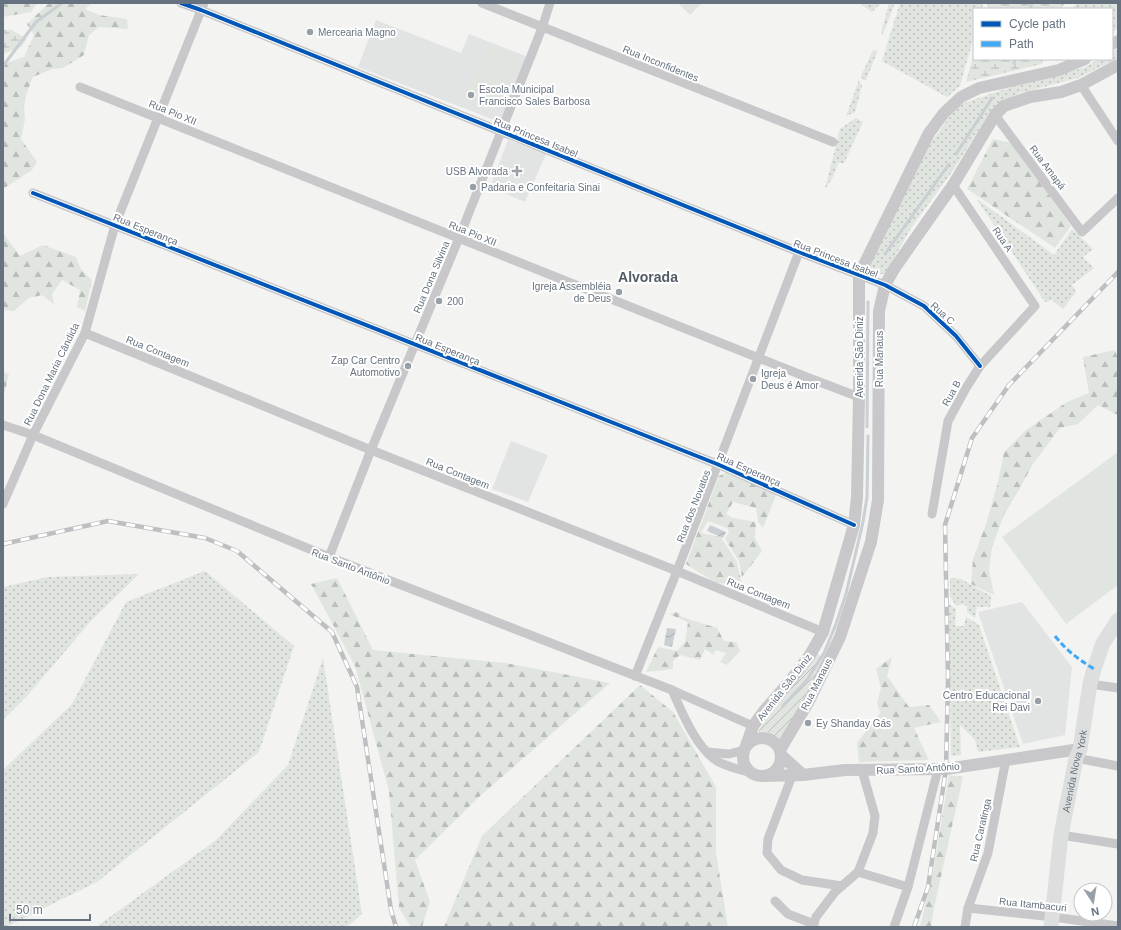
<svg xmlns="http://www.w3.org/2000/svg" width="1121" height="930" viewBox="0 0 1121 930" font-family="Helvetica,sans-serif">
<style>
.built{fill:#e2e3e3}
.grass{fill:url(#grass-dots)}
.forest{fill:url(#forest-firs)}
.wetland{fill:url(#wetland-marsh)}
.garden{fill:url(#garden-furrows)}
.pitch{fill:#e1e5e0}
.water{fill:url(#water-waves)}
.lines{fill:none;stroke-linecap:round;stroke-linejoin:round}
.stream{stroke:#c9cfd2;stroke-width:3}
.minor{stroke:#c8c8ca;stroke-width:9}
.tertiary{stroke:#c8c8ca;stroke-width:12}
.primary{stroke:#dddede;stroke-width:15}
.rail-casing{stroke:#bebfc0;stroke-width:4.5}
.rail{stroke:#fff;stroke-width:3;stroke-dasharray:9;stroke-linecap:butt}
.quiet{stroke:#3fa9f5;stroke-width:3;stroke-dasharray:6 3;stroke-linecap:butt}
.cycleway-casing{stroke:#fff;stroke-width:6}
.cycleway{stroke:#0057b8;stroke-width:4}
.poi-dot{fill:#979fa7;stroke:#fff;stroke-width:1.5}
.labels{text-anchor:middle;stroke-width:4;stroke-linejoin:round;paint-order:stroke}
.poi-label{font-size:10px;fill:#66727f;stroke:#fff;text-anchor:start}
.street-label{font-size:10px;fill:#66727f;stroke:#fff}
.district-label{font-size:14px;font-weight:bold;fill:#535c65;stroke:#fff}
</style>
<defs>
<pattern id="grass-dots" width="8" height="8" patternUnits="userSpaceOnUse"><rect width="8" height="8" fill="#e1e5e0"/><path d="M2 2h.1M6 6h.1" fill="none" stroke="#babebb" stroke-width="1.8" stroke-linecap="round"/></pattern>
<pattern id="forest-firs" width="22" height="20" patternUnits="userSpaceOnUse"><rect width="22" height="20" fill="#e1e5e0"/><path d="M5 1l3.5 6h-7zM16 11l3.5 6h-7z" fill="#babebb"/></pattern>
<pattern id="wetland-marsh" width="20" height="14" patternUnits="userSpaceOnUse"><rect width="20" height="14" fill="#e1e5e0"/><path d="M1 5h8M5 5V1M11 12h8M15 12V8" fill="none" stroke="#babebb"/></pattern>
<pattern id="garden-furrows" width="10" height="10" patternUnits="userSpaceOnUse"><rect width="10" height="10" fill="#e1e5e0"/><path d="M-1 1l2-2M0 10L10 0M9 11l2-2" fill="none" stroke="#babebb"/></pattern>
<pattern id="water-waves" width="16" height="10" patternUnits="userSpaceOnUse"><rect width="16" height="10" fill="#c9cfd2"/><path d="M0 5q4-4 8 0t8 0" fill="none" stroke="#a7acb0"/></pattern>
</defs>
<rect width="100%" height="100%" fill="#f3f3f2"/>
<g class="built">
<polygon points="376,20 461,53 469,34 528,57 502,123 358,67"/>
<polygon points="508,140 546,154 525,202 490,187"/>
<polygon points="511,441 548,455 528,502 492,489"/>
<polygon points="1022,602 1072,667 1065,735 1023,744 978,612"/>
</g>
<g class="grass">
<polygon points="859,3 881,3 872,12"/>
<polygon points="889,3 895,3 883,34 881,33"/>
<polygon points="900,3 983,3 982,9 974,9 974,36 960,86 947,97 882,61"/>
<polygon points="1076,3 1118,3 1118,29 1112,32 1112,9 1072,9"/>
<polygon points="1118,49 1118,58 1078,78 1020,93 990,112 954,169 911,228 885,274 873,274 869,266 890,219 932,141 958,105 1017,85 1083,68 1100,59 1112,59 1112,52"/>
<polygon points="873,50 874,51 878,50 866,80 863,80 861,76"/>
<polygon points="859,80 862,86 855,112 846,116"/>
<polygon points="856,118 863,122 844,163 838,163 832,179 825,189 840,129"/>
<polygon points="976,198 1054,255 1072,229 1093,249 1083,257 1094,268 1072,285 1076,292 1063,309 1052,300 1045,302"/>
<polygon points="205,571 294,646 259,752 97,882 6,927 3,927 3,770 72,704 126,602"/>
<polygon points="139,574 90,622 27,696 3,720 3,587 48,577"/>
<polygon points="950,578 961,579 991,596 990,607 977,607 975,618 967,612 967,606 962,604 956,606 950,596"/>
<polygon points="949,604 956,609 955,626 964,626 966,617 979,625 1020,747 978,752 975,740 960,725 961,755 951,756"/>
<polygon points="323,658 362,914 347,927 96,927 215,841 288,765"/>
</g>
<g class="forest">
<polygon points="3,3 37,3 31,12 3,17"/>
<polygon points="49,3 92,3 85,9 99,15 127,19 128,29 99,27 89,35 84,55 63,68 52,69 33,77 27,92 24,107 25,119 21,139 37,162 32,170 3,189 3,64 24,57 34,35 27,24"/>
<polygon points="993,139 1012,143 1071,226 1055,248 967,189"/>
<polygon points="3,233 20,256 43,245 76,257 81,269 92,280 85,311 77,307 80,290 62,280 52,294 54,304 42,295 29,298 14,311 3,310"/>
<polygon points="1115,350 1118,359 1118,415 1098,405 1078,424 1060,428 1033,464 1020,488 1004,515 992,547 989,570 994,595 971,584 973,559 986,524 998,482 1004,452 1026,430 1067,402 1089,393 1083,357"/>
<polygon points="3,372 9,374 3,399"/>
<polygon points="727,472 776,495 763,528 758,522 756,508 733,502 726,514 733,518 756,522 755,538 762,551 742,577 739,561 725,539 729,532 727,528 708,521 701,533 721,537 737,562 742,585 716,583 686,564 719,476"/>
<polygon points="337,578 373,650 505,663 610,683 480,796 415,860 430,902 422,927 411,927 399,908 389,791 355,666 311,584"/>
<polygon points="678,612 682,617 717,628 724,641 736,642 740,651 727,665 720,662 726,653 716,650 713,655 705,649 700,660 680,655 673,661 673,669 646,672 658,647 677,651 685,642 688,622 669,614"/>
<polygon points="892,657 887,676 909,707 929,705 941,722 914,728 929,760 859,762 857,743 880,713 877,703 881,688 876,669"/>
<polygon points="640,685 673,712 716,787 716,853 728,927 444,927 482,836"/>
<polygon points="949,775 963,777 934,908 931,927 920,927 933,872"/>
</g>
<g class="wetland">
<polygon points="988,3 1065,3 1061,9 987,9"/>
<polygon points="3,30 12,30 27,39 21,47 3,54"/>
<polygon points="974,53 974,59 1043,59 1042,64 966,82"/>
</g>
<polygon class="garden" points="817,653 824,659 781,742 770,733 758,731 776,705 801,678"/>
<g class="pitch">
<polygon points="678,3 702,3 690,15"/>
<polygon points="487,45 518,57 500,101 469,89"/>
<polygon points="1118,452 1118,585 1066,624 1002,537"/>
</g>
<g class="water">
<polygon points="710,525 726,532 723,538 707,531"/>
<polygon points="667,628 676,629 672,647 664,645"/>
</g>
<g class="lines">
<g class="stream">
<polyline points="1030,9 1032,3"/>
<polyline points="1014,63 1015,59"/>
<polyline points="3,66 36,22 62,3"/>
<polyline points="956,154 992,98"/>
<polyline points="885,254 949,164"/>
<polyline points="867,427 868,302"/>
<polyline points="783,706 807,680 824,653 836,624 846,594 863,522 867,497 868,436"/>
</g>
<g class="minor">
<polyline points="181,3 201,10 799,252 885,285 924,306 956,336 980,366"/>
<polyline points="482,3 833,142"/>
<polyline points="1081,85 1118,141"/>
<polyline points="80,87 809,378 859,397"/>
<polyline points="995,115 1082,232 1118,198"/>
<polyline points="33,193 717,464 854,525"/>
<polyline points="85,333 371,450 677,571 823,632"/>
<path d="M3 425 33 435 329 557 672 690C682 712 694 743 714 759 723 766 738 769 749 772"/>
<polyline points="3,504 33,435 85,333 115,225 204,3"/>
<polyline points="932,514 948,421 966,388 980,366 1035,306 953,185"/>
<polyline points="329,557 371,450 459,238 542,28 550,3"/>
<polyline points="635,676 677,571 799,252"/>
<polyline points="1090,684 1118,688"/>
<polyline points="672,690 753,726"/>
<polyline points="707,752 729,754 744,750"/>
<polyline points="1076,758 1118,766"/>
<polyline points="792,776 768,839 767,853 781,870 802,880 842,886"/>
<polyline points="1061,835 1118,844"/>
<polyline points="858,872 908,887"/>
<polyline points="775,901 788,914 814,924"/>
<polyline points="968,908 1053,917 1118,926"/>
<polyline points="813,927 816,917 835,892 858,872 873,833 875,816 862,770"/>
<polyline points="894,927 908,887 938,769"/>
<polyline points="965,927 968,908 988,853 1006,759"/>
</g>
<g class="tertiary">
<polyline points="1112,44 1118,41"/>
<circle cx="762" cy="757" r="19"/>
<polyline points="746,746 753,726 764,711 791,680 810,655 823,632 854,525 857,497 859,397 859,275 929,133 944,113 961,97 979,88 1059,70 1085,59"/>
<polyline points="780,750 809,701 840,637 871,542 878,500 879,311 885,285 894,269 953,185 995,115 1004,106 1030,97 1061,92 1081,85 1118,65"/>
<polyline points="782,756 803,775"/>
<polyline points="765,776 803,775 845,770 946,769 1080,749"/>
</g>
<path class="primary" id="s1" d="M1051 927 1061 835 1076 758 1080 749 1090 684 1094 669 1103 643 1118 620"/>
<g class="rail-casing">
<g id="rail">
<polyline points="3,544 108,521 205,538 237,551 332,632 357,687 391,910 396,927"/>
<polyline points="914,927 928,887 946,769 948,680 945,525 972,438 1009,385 1118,272"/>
</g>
</g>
<use href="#rail" class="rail"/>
<path class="quiet" d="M1055 636C1067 651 1078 659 1094 669"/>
<g class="cycleway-casing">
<g id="cycleway">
<polyline points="181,3 201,10 799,252 885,285 924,306 956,336 980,366"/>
<polyline points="33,193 717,464 854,525"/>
</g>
</g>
<use href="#cycleway" class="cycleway"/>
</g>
<g class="poi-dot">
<circle cx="310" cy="32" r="4"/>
<circle cx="471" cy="95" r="4"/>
<path d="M515 165h4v4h4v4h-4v4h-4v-4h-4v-4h4z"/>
<circle cx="473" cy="187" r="4"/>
<circle cx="619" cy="292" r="4"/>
<circle cx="439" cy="301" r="4"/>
<circle cx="408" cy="366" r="4"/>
<circle cx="753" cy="379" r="4"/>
<circle cx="1038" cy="701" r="4"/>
<circle cx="808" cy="723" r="4"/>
</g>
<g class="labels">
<g class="poi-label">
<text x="318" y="36">Mercearia Magno</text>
<text x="479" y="93">Escola Municipal<tspan x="479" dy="12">Francisco Sales Barbosa</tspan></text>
<text x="508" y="175" text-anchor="end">USB Alvorada</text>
<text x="481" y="191">Padaria e Confeitaria Sinai</text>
<text x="611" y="290" text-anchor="end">Igreja Assembléia<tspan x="611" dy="12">de Deus</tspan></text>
<text x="447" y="305">200</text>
<text x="400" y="364" text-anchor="end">Zap Car Centro<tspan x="400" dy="12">Automotivo</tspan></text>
<text x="761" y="377">Igreja<tspan x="761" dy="12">Deus é Amor</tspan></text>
<text x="1030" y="699" text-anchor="end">Centro Educacional<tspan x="1030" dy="12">Rei Davi</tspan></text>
<text x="816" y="727">Ey Shanday Gás</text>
</g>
<g class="street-label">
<text transform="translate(661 63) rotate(22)" y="4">Rua Inconfidentes</text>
<text transform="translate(173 112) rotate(22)" y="4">Rua Pio XII</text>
<text transform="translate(536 137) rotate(22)" y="4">Rua Princesa Isabel</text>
<text transform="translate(1048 167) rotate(53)" y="4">Rua Amapá</text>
<text transform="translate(146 229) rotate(22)" y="4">Rua Esperança</text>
<text transform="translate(473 233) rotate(22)" y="4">Rua Pio XII</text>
<text transform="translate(1003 239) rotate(56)" y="4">Rua A</text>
<text transform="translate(836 258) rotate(21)" y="4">Rua Princesa Isabel</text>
<text transform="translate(431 277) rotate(-67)" y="4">Rua Dona Silvina</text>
<text transform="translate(943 313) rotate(42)" y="4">Rua C</text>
<text transform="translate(448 349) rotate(22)" y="4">Rua Esperança</text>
<text transform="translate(158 351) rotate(22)" y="4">Rua Contagem</text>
<text transform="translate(859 357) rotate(-90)" y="4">Avenida São Diniz</text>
<text transform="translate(879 359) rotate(-90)" y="4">Rua Manaus</text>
<text transform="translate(51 374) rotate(-64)" y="4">Rua Dona Maria Cândida</text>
<text transform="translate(951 393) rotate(-61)" y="4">Rua B</text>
<text transform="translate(749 469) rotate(24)" y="4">Rua Esperança</text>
<text transform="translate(458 473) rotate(22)" y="4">Rua Contagem</text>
<text transform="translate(693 506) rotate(-69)" y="4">Rua dos Novatos</text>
<text transform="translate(351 566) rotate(21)" y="4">Rua Santo Antônio</text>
<text transform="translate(759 593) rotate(22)" y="4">Rua Contagem</text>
<text transform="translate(816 684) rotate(-63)" y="4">Rua Manaus</text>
<text transform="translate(784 687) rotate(-52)" y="4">Avenida São Diniz</text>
<text transform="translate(918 768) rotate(-3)" y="4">Rua Santo Antônio</text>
<text dy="4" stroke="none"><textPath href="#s1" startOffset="158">Avenida Nova York</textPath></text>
<text transform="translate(980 830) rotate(-77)" y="4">Rua Caratinga</text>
<text transform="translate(1033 904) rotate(6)" y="4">Rua Itambacuri</text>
</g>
<g class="district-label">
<text x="648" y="282">Alvorada</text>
</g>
</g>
<rect width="1121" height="930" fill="none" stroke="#66727f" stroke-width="8"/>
<rect x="973" y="8" width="140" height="52" fill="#ffffff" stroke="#c2c7cc"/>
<rect x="981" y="21" width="20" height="6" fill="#0057b8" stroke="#c2c7cc"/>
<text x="1009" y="28" font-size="12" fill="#66727f">Cycle path</text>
<rect x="981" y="41" width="20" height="6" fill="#3fa9f5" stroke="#c2c7cc"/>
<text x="1009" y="48" font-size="12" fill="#66727f">Path</text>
<g transform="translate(1093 902) rotate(168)"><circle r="19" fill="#ffffff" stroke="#c2c7cc"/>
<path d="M0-3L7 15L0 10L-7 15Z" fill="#979fa7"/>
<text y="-6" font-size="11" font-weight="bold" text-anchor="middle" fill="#66727f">N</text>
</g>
<path d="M10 914v6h80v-6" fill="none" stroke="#66727f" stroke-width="2"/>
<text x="16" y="914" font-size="12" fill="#66727f" stroke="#ffffff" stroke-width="3" paint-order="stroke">50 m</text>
</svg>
